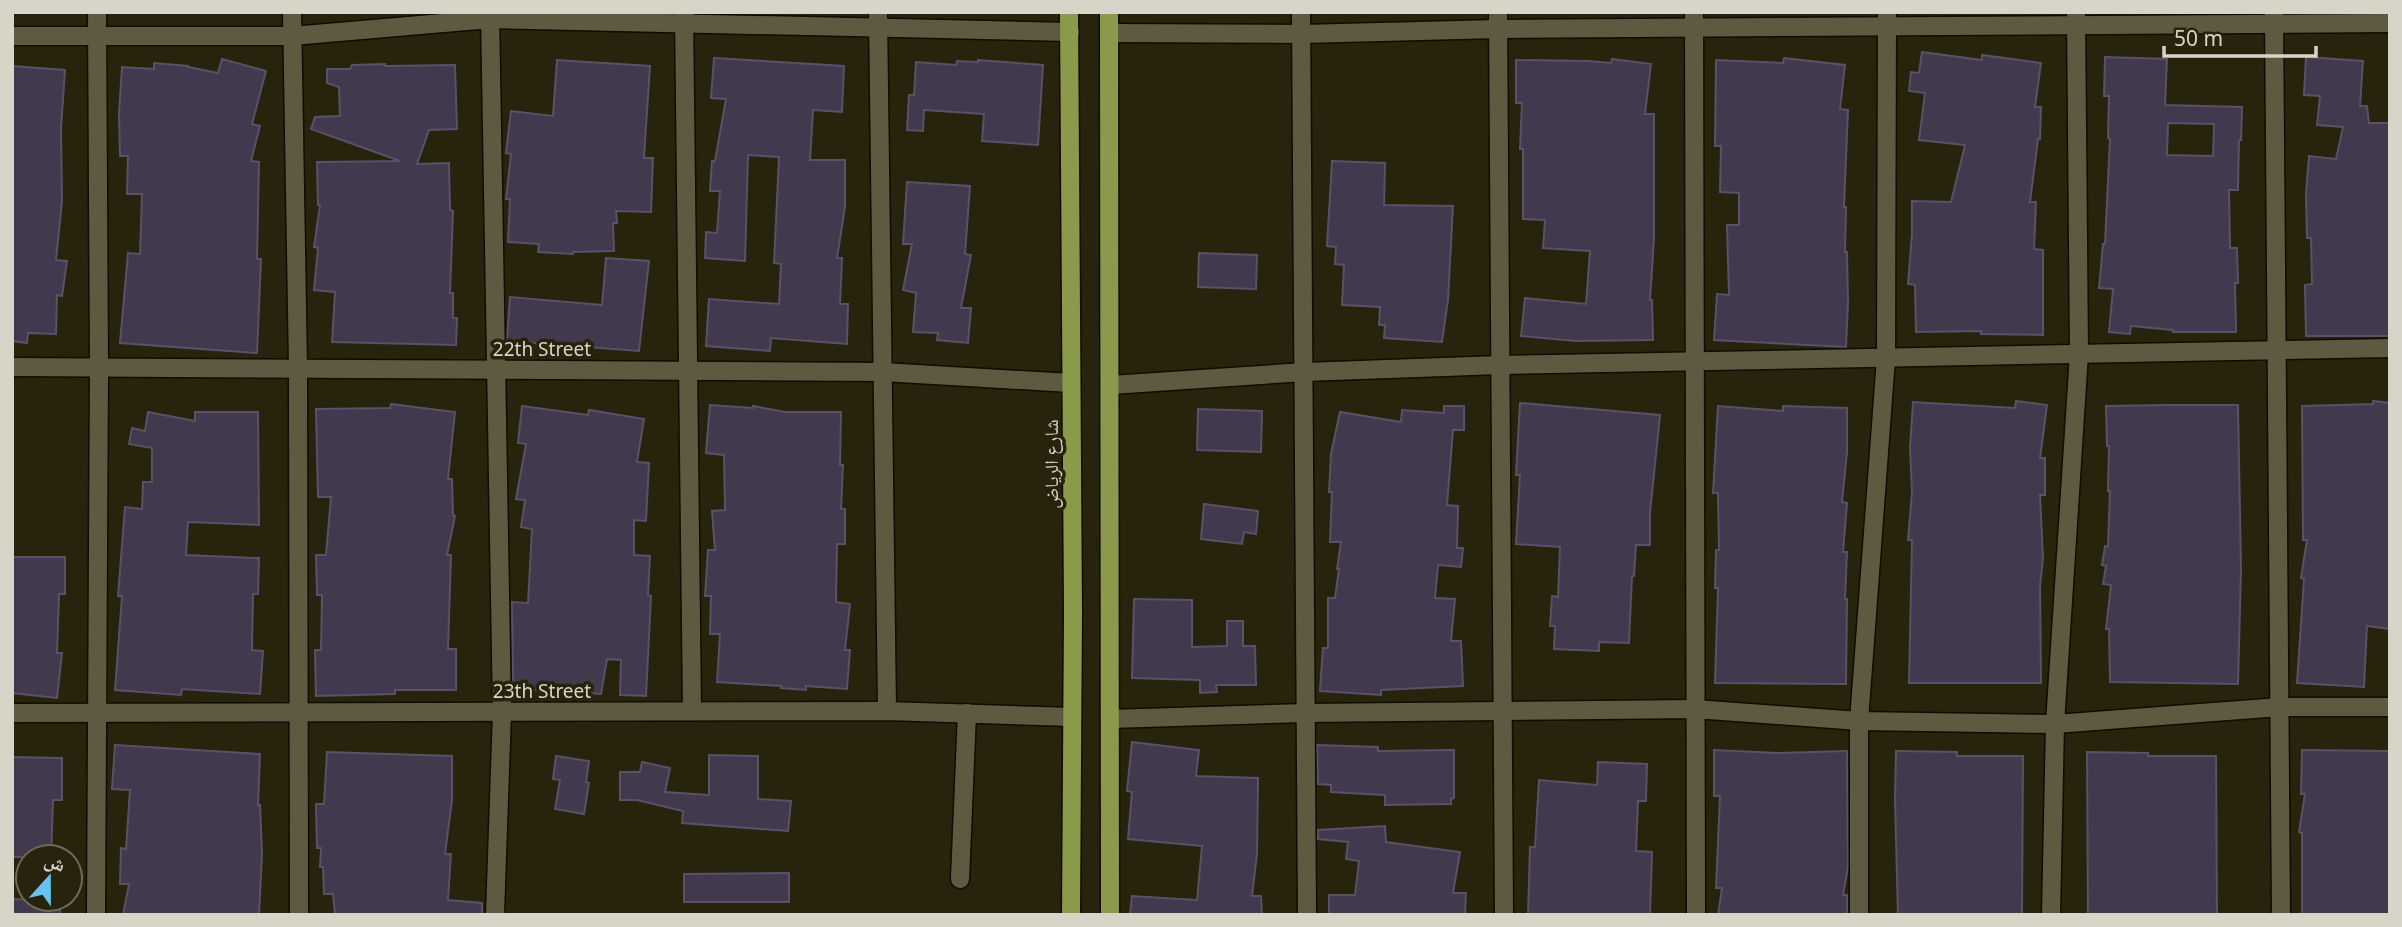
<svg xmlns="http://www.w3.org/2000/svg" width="2402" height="927" viewBox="0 0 2402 927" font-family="'Noto Sans','Noto Naskh Arabic',sans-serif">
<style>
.building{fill:#41394e;stroke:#595167;stroke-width:2;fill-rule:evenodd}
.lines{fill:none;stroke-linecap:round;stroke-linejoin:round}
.minor-casing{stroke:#100c00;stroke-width:21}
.major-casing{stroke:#100c00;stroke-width:21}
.minor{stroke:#5e5a42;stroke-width:18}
.major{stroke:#8a994a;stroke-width:18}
.labels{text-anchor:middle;stroke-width:7;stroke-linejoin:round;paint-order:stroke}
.street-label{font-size:19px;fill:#d7d5c8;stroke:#27230d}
</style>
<rect width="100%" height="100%" fill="#27230d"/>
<g class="building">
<polygon points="1922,52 1982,60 1982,55 2041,63 2035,107 2041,107 2040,139 2038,139 2030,202 2036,202 2034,249 2043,250 2043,335 1981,334 1981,331 1916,332 1915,285 1908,284 1912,234 1912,201 1951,202 1965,145 1919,140 1925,93 1909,91 1911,72 1919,73"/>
<path d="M2105 57 2167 59 2165 105 2242 107 2241 140H2239L2238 190H2229L2230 248H2237L2238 283H2235L2236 332H2173V330L2131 326 2130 334 2109 332 2113 289 2099 288 2103 244H2105L2110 139 2108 138 2109 96H2104ZM2168 123 2214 124 2213 156 2167 155Z"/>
<polygon points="2306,57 2363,61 2360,106 2367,106 2369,123 2389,123 2390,336 2306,336 2305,285 2312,284 2311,238 2307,238 2306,193 2309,156 2336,159 2343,127 2317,125 2320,96 2304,95"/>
<polygon points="714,58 844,66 842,112 813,110 810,160 845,160 845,207 837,258 842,258 840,304 848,304 847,344 771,338 770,351 706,346 709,299 779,304 781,264 774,263 779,157 748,155 745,261 705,258 706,232 717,233 720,191 710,191 712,161 715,161 726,99 711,98"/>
<polygon points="1784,58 1845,65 1840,109 1848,110 1844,207 1846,207 1845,252 1847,252 1848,302 1846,347 1714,340 1717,294 1729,295 1727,225 1739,225 1739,193 1720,192 1721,146 1715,146 1716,60 1783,63"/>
<polygon points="222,59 266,71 252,124 260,126 251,161 259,162 257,259 261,259 257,353 120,343 128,253 140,254 142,194 127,194 128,156 120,156 119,113 122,67 154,69 154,63 188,66 188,67 218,73"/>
<polygon points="1612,59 1651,64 1645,114 1654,114 1654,239 1650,300 1652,300 1653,340 1576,341 1521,336 1525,298 1586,304 1590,251 1543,248 1545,220 1523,219 1523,149 1520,149 1522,103 1516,103 1516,60 1588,61 1611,63"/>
<polygon points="557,60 650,66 644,158 653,158 651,212 616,211 617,223 613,223 614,251 573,252 573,254 538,252 539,244 508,242 510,199 506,199 511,154 506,153 511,111 553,116"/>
<polygon points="978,60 1043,65 1038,145 982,141 984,114 924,110 923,131 907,130 909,95 914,95 916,62 956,65 957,61 978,62"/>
<polygon points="385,64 385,66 455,65 457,129 429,130 417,164 449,163 450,210 453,211 450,293 453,293 453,318 457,318 456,345 332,342 335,292 314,290 318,248 314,247 320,205 318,205 317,162 400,161 311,129 315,117 340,116 339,87 327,83 327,69 350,69 352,65"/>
<polygon points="12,66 65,70 61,128 62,201 56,260 67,261 62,296 57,295 56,334 28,333 27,343 12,341"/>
<polygon points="1332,161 1385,163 1384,205 1453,206 1448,300 1442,342 1384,338 1385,325 1379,325 1380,307 1342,305 1344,265 1335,264 1336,247 1327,246"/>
<polygon points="907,182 970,186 965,254 971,255 961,308 971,308 968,343 937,340 938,333 913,332 916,293 903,290 912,244 903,244"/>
<polygon points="1199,253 1257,255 1256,289 1198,287"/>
<polygon points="606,258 649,261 639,351 507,341 510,297 602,305"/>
<polygon points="2016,401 2047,405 2040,458 2045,458 2045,495 2040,495 2043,558 2040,586 2041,683 1909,683 1912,540 1908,540 1912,492 1910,448 1913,402 2015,408"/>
<polygon points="2373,401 2390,403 2390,629 2367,626 2364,687 2297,683 2304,579 2301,578 2307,540 2303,540 2302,406 2373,404"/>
<polygon points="1520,403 1660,415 1650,513 1650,545 1636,545 1634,576 1632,576 1629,643 1599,642 1599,651 1554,649 1555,626 1550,626 1552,596 1558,597 1560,547 1516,544 1520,475 1516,475"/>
<polygon points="391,404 455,412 448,479 452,479 453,515 455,516 447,555 451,555 448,649 456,649 456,690 395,690 395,694 316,696 315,650 321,650 322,595 317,595 316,555 326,555 331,497 318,497 316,409 390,408"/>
<polygon points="710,405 753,408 753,406 785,412 841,412 840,465 843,465 841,509 845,509 845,544 837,544 836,602 850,604 845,650 850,650 847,689 806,686 806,690 781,688 781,686 717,682 720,634 710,634 711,596 705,596 708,550 715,550 712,511 725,510 724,455 706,453"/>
<polygon points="2167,405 2238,405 2241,569 2238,684 2110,682 2109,629 2106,629 2111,585 2103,584 2106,566 2102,565 2105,546 2108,547 2110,491 2108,491 2109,446 2107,446 2106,406"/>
<polygon points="522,406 588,415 589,410 644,419 637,462 649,463 646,521 634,520 634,555 650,556 648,595 651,596 646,696 620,695 621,660 607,659 601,694 513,689 512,602 528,603 532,529 521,527 525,500 516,499 526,444 518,443"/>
<polygon points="1444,406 1464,406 1464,430 1453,430 1447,505 1458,506 1457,548 1463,548 1461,567 1438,565 1435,598 1455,599 1451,641 1461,641 1463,686 1381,690 1381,695 1320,691 1323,648 1328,648 1328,598 1335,598 1339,569 1337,569 1341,542 1330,542 1332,492 1329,492 1331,454 1340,412 1401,422 1402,410 1444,413"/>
<polygon points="1718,406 1783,411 1783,406 1847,408 1847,452 1842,502 1847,503 1843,552 1847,552 1845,599 1847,599 1846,684 1715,683 1718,588 1715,588 1716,550 1719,550 1718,493 1713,493"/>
<polygon points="1198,409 1262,411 1261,452 1197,450"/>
<polygon points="148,412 195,421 195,412 258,412 259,525 188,522 186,555 259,558 258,594 253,594 252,650 263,651 260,694 182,689 181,695 115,690 122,596 118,596 125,507 142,509 143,482 152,482 152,448 129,444 132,428 145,431"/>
<polygon points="1204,504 1258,511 1256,534 1244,532 1242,544 1201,539"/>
<polygon points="12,557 65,557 65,594 59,594 57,653 62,653 57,698 12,693"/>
<polygon points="1134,599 1192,600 1192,647 1227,646 1227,621 1243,621 1243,646 1255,646 1256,685 1216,685 1217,692 1200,693 1200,680 1132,678"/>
<polygon points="1132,742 1199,750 1196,776 1258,778 1257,854 1252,896 1261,896 1262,915 1130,915 1132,896 1197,900 1202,846 1128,839 1132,792 1127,791"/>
<polygon points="115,745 260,754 258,805 260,805 262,854 259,915 123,915 129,884 120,884 121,848 126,849 130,790 112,789"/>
<polygon points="1317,745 1378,747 1378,751 1454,750 1454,798 1451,799 1451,804 1385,805 1385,795 1331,792 1331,785 1318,784"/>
<polygon points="1714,750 1777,753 1847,751 1848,867 1843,895 1847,895 1847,915 1718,915 1722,888 1716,888 1720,796 1714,796"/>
<polygon points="2302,750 2390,751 2390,915 2302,915 2302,833 2299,832 2305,794 2301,794"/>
<polygon points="1896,751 1957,752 1957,756 2023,756 2022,915 1898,915 1895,800"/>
<polygon points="327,752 452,756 452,800 445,854 451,854 448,900 482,903 482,915 335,915 333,894 324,894 323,867 320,867 321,848 317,848 316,804 324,804"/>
<polygon points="2087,752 2148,753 2148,756 2216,756 2217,915 2088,915"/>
<polygon points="709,755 758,756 758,799 791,801 788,831 682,823 683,811 637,800 620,800 620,772 640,772 642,762 670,768 665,792 709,795"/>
<polygon points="556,756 589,761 586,782 589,783 584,814 555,809 560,780 553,779"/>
<polygon points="12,757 62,758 62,800 53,800 51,857 12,857"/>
<polygon points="1598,762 1647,764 1646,801 1638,801 1636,851 1652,852 1650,915 1528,915 1530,847 1535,847 1539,780 1597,785"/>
<polygon points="1385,826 1386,842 1460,852 1453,893 1466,893 1465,915 1329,915 1329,895 1355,895 1359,861 1346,859 1348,842 1318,839 1318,830"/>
<polygon points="789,873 789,902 684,902 684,874"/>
<polygon points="12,899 60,901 60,915 12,915"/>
</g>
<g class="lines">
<g class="minor-casing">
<g id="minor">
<polyline points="292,12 298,368 299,915"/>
<polyline points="490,12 502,712 495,915"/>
<polyline points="684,12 692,711"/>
<polyline points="878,12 887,711"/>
<polyline points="1301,12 1307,915"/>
<polyline points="1498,12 1504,915"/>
<polyline points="1694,12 1696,915"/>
<polyline points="2274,12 2281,915"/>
<polyline points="1109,33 1302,34 1498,29 2390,23"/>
<polyline points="12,36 292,36 490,19 1070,32"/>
<polyline points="12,367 883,372 1071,383"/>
<polyline points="1111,385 1304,372 1500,365 2390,348"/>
<polyline points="12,713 887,711 1072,717"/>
<polyline points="1110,719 1306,713 1695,709 1859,721 2055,724 2280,707 2390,707"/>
<polyline points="960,879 967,713"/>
<polyline points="96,915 99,367 97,12"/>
<polyline points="1859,915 1859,721 1886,358 1887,12"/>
<polyline points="2051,915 2055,724 2079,354 2076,12"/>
</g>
</g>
<g class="major-casing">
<g id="major">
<polyline points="1069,12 1073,612 1071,915"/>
<polyline points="1109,12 1110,915"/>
</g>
</g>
<use href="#minor" class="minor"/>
<use href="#major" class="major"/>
</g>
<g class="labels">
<g class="street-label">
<text x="542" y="356">22th Street</text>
<text transform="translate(1051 464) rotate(-90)" y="7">شارع الرياض</text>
<text x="542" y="698">23th Street</text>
</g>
</g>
<rect width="2402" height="927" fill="none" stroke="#d7d5c8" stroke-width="28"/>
<g transform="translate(49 878) rotate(21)"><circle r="33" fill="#27230d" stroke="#6d6a58" stroke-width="2"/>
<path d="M0-5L12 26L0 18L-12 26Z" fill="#67c4f0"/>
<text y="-10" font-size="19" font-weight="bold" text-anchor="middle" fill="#d7d5c8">ش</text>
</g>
<path d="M2164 46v10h152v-10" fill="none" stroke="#d7d5c8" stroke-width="3.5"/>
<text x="2174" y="46" font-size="21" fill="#d7d5c8" stroke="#27230d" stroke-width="5" paint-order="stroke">50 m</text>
</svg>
